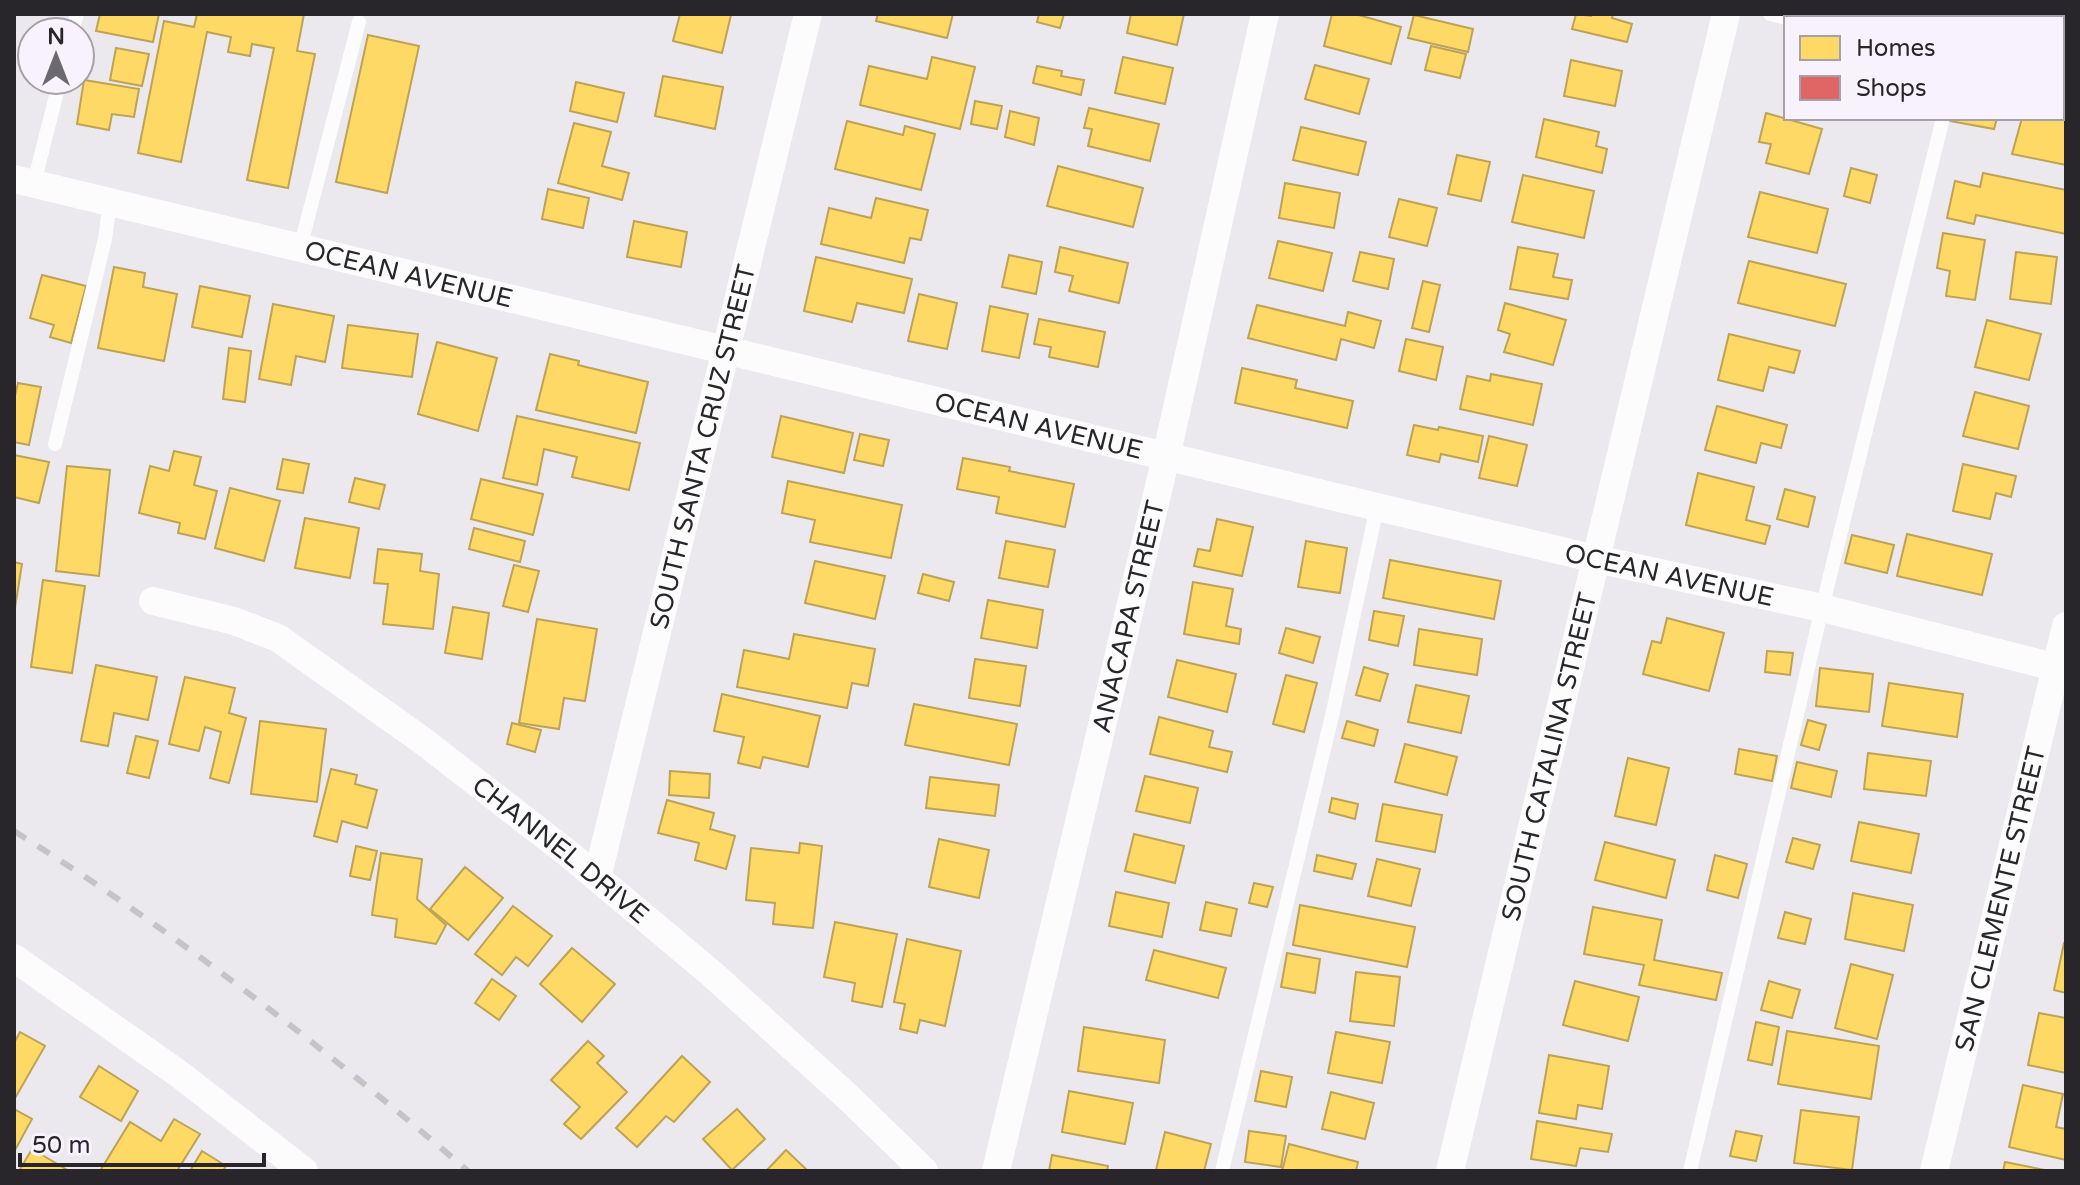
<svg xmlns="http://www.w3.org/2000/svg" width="2080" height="1185" viewBox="0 0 2080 1185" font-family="'Varela Round',sans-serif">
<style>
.homes{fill:#ffd966;stroke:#bea354;stroke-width:2}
.shops{fill:#e06666;stroke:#a95354;stroke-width:2}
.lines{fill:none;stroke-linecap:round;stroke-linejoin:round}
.lane{stroke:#fcfcfc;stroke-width:14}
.street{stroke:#fcfcfc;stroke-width:28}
.rail{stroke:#c5c4c5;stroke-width:6;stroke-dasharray:14 14;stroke-linecap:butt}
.labels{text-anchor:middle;stroke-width:8;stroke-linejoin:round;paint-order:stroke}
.street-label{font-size:26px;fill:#28262a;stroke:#f8f2fe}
</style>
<rect width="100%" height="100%" fill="#ebe8ee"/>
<g class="homes">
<polygon points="100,14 159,14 153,42 96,31"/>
<polygon points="197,14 304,14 297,51 315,54 288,188 247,180 274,48 252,44 250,56 228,52 231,37 207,32 181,162 138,153 164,21 194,27"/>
<polygon points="680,14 731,15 722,53 673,41"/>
<polygon points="878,14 953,14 947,38 876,21"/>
<polygon points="1039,14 1064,14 1060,28 1037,22"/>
<polygon points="1131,14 1184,14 1177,45 1127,33"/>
<polygon points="1332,14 1355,14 1401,27 1391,64 1324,46"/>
<polygon points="1576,14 1591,16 1592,14 1613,14 1612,18 1632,24 1627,42 1572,29"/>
<polygon points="1414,15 1473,29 1468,52 1408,38"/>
<polygon points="368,35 419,46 387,193 336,182"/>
<polygon points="1431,46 1466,54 1460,78 1425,70"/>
<polygon points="116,48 149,54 142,86 110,80"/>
<polygon points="932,57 975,67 960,129 860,105 869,66 927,79"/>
<polygon points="1123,57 1173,68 1165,104 1115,93"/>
<polygon points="1571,60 1622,71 1615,106 1564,96"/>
<polygon points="1315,65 1369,79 1359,114 1305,99"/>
<polygon points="1037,66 1062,71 1061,76 1084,80 1081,95 1033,83"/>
<polygon points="663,76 723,87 715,129 655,116"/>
<polygon points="84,80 139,89 134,117 112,114 109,130 77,124"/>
<polygon points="576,82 624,93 617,122 570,111"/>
<polygon points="975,101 1002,106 997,129 971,124"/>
<polygon points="2062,105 2066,106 2066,165 2012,154 2022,118 2062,118"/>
<polygon points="1089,108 1159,124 1150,161 1088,146 1092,129 1084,128"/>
<polygon points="1010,111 1039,118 1034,145 1005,137"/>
<polygon points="1766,113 1822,129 1809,174 1766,163 1771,144 1759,142"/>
<polygon points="1951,118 1997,118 1994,129 1950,121"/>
<polygon points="1544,119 1599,132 1596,146 1607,149 1602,173 1536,157"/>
<polygon points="847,121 903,135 905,126 935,134 921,190 835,169"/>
<polygon points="574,123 611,132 602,166 629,173 622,200 558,183"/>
<polygon points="1301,127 1366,142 1358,175 1293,160"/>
<polygon points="1457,155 1490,162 1481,201 1448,194"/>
<polygon points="1058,166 1143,188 1133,227 1047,206"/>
<polygon points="1851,168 1877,175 1870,203 1844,196"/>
<polygon points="1983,173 2066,190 2066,234 1976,215 1974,224 1947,218 1955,181 1980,187"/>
<polygon points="1523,175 1594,191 1584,238 1512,222"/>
<polygon points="1285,183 1340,193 1334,228 1279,218"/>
<polygon points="548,189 589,198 583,228 542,219"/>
<polygon points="1760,192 1828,209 1817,253 1748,237"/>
<polygon points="876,198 928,210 921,240 910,238 904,263 821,244 829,208 871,218"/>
<polygon points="1399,199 1437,208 1427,246 1389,237"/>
<polygon points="634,221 687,232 681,267 627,257"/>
<polygon points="1943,233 1985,240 1975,300 1946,296 1950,271 1937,268"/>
<polygon points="1278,241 1332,253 1323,291 1269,278"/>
<polygon points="1060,247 1128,263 1119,303 1069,291 1073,276 1055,272"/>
<polygon points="1518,247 1558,254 1553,277 1572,280 1568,299 1510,289"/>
<polygon points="1360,252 1394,259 1388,289 1353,281"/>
<polygon points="2016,252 2057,257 2051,304 2010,299"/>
<polygon points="1009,255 1042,262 1036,294 1002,287"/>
<polygon points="816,257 912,279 904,313 857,303 852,322 804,311"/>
<polygon points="1749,261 1846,284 1835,326 1738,303"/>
<polygon points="114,267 145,273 143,287 177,294 164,361 98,348"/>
<polygon points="42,275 86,286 71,343 50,337 54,325 30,318"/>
<polygon points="1423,281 1440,285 1429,332 1412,328"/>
<polygon points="200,286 250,296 242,337 192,327"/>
<polygon points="919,294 957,303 947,349 908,341"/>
<polygon points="1505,303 1566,320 1553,365 1504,352 1510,334 1498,330"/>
<polygon points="273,304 334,316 325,362 296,356 291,385 259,379"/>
<polygon points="1257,305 1345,326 1348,312 1381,321 1374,348 1341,339 1336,360 1248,338"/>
<polygon points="990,306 1028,314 1019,358 982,351"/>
<polygon points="1039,319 1105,332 1098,367 1049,357 1051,347 1034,344"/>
<polygon points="1987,320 2041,334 2029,380 1975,367"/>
<polygon points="348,325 418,334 412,377 342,368"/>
<polygon points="1729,334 1800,351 1794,373 1769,367 1763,391 1718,380"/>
<polygon points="1406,339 1443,347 1436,380 1399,371"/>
<polygon points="437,342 497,358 478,431 418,414"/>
<polygon points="229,348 251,351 245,402 223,399"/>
<polygon points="550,354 579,361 578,365 648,382 636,433 536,410"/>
<polygon points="1242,368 1297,380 1295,388 1353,401 1347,428 1235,403"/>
<polygon points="1491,374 1542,384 1533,425 1460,409 1467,376 1490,381"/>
<polygon points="18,383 41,387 29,445 14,442 14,400"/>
<polygon points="1975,392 2029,406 2018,449 1963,436"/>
<polygon points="1717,406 1787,425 1781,448 1761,443 1756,463 1705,450"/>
<polygon points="517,416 640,443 629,490 572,477 577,457 544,449 537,485 503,478"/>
<polygon points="781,416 853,433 844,473 772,457"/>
<polygon points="1414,425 1438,430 1439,427 1483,436 1478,462 1441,454 1439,462 1407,455"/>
<polygon points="860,434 889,440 883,466 854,460"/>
<polygon points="1489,436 1527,445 1517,486 1479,478"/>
<polygon points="174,451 201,457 194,485 217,491 205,539 178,533 180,523 139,513 150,466 169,471"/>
<polygon points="14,455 49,462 39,503 14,497"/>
<polygon points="963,458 1010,467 1009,471 1074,484 1065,527 996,513 999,497 957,489"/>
<polygon points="283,459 309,464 303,493 277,489"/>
<polygon points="1963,464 2016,476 2011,497 1996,493 1990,519 1953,511"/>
<polygon points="67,466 110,470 99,576 56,571"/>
<polygon points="1698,473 1754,487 1746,520 1770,526 1765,544 1686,525"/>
<polygon points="355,478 385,485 379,509 349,502"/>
<polygon points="481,479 543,494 533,535 471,519"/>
<polygon points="788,481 902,505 891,558 810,542 815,520 782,513"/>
<polygon points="230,488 280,501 264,561 215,548"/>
<polygon points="1785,489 1815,497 1808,527 1777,519"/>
<polygon points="305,518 359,528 350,578 295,568"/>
<polygon points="1217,519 1253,527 1242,576 1194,566 1198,549 1210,551"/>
<polygon points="474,528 525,541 520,562 469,549"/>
<polygon points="1907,534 1992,554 1982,595 1897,576"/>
<polygon points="1852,535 1894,545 1887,573 1845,563"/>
<polygon points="1006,541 1055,550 1048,587 999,578"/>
<polygon points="1306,541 1347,548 1340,593 1298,587"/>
<polygon points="378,549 422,554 420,571 439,574 433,629 383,624 388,584 374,583"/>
<polygon points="1390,560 1501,581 1494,619 1383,598"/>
<polygon points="815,561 885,576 875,619 805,603"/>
<polygon points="14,562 22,564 14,614"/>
<polygon points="514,565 539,571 528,612 503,606"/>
<polygon points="923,574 954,582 949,601 918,593"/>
<polygon points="43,580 85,586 72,673 31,667"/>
<polygon points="1193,582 1233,589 1226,626 1241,629 1239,644 1184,634"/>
<polygon points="988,600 1043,610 1037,648 981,638"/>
<polygon points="453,607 489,613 482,659 445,653"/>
<polygon points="1374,611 1404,616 1398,646 1369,640"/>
<polygon points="1667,618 1724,633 1709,691 1643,674 1652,641 1661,643"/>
<polygon points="537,619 597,629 585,701 564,698 559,729 519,723"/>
<polygon points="1286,628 1320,637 1313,663 1279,653"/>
<polygon points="1419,629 1482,639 1477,675 1414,665"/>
<polygon points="794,634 875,649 868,686 852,683 847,708 737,687 744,650 789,659"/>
<polygon points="1767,651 1793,653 1790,675 1765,672"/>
<polygon points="975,659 1026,666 1020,706 969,698"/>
<polygon points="1177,660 1236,674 1227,712 1168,697"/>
<polygon points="96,665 157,677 148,720 114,713 108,746 81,741"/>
<polygon points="1364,667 1388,674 1380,701 1356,695"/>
<polygon points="1820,668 1873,674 1869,712 1816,706"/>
<polygon points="1286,675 1317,683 1304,732 1273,724"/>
<polygon points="185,677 235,688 229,713 246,718 229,783 210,778 221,732 205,727 199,751 169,744"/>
<polygon points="1889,683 1963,694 1957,737 1882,726"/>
<polygon points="1416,685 1469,696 1461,733 1408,722"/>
<polygon points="722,694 820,716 808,767 763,757 760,768 738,763 744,737 714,731"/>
<polygon points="914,704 1017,724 1009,765 905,745"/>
<polygon points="1159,717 1213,731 1209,747 1232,752 1227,772 1150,754"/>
<polygon points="1808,720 1826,725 1819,750 1801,745"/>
<polygon points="260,721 326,729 317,802 251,794"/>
<polygon points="1347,721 1378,730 1374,746 1342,738"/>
<polygon points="512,723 541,730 535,752 507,744"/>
<polygon points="136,736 158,741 149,778 127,773"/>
<polygon points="1405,744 1457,757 1447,795 1395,782"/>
<polygon points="1739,749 1777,756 1772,781 1735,774"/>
<polygon points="1868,753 1931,761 1926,796 1864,789"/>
<polygon points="1628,758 1669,768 1656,825 1615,816"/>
<polygon points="1797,762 1837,771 1831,797 1791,788"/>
<polygon points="331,769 357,775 355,784 377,790 367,828 342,821 337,842 314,836"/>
<polygon points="670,771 710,774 709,798 669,795"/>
<polygon points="1145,776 1198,788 1190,823 1136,811"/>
<polygon points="930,777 999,785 995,816 926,808"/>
<polygon points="1332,798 1358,804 1355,819 1329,812"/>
<polygon points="667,800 714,813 710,829 735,836 726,869 695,860 699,843 658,833"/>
<polygon points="1383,804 1442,815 1435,852 1376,841"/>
<polygon points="1859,822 1919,834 1911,873 1851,861"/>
<polygon points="1134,834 1184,846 1175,883 1125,871"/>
<polygon points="1793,838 1820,845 1813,869 1786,862"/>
<polygon points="939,839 989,850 979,898 929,887"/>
<polygon points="1605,842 1675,860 1666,898 1595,880"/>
<polygon points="800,843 822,846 813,928 773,924 775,903 746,900 751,848 799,853"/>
<polygon points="356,846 377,851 370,880 350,876"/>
<polygon points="381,853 422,859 417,899 446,925 436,944 395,937 397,919 372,915"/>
<polygon points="1317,855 1356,864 1352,879 1314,871"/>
<polygon points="1715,855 1747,864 1738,898 1707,890"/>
<polygon points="1377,859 1420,869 1411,906 1368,896"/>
<polygon points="465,867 503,898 468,940 430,909"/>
<polygon points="1254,883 1273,887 1267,907 1249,903"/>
<polygon points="1116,892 1169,903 1162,937 1109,926"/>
<polygon points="1853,893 1913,905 1904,951 1845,939"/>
<polygon points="1206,902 1237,909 1231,936 1200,930"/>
<polygon points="1300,905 1415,927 1407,967 1293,945"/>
<polygon points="513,906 552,936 528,966 516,957 502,975 475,954"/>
<polygon points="1593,907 1662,920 1654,960 1722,973 1716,1000 1639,985 1644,965 1584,954"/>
<polygon points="1785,912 1811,919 1805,944 1778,938"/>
<polygon points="835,922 897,934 882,1007 852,1001 855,983 824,977"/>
<polygon points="907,939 961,951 945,1026 920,1020 917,1033 900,1029 905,1004 894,1002"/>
<polygon points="2064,943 2066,943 2066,993 2054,990"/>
<polygon points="572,948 615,984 582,1022 540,984"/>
<polygon points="1154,950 1226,968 1218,998 1146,980"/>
<polygon points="1287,953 1320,959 1315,993 1281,987"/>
<polygon points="1851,964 1893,975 1877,1039 1835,1028"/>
<polygon points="1356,972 1400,977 1394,1026 1350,1021"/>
<polygon points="492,979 516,996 499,1020 475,1003"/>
<polygon points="1575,981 1639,997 1628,1041 1563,1025"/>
<polygon points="1769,981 1800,990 1792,1018 1761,1010"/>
<polygon points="2039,1013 2066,1018 2066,1073 2028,1065"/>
<polygon points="1756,1022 1779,1027 1772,1065 1748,1060"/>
<polygon points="1084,1027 1165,1040 1159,1083 1078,1071"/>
<polygon points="1787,1031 1879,1046 1871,1099 1778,1084"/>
<polygon points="20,1032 45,1046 14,1100 14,1043"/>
<polygon points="1336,1032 1390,1042 1382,1083 1328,1073"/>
<polygon points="588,1041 604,1056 597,1063 627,1092 581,1139 564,1124 580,1107 551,1080"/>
<polygon points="1549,1055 1609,1066 1602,1109 1578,1105 1576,1119 1539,1113"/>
<polygon points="682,1056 710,1082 674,1122 666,1116 637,1147 616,1128"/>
<polygon points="99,1066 138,1091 121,1121 80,1097"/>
<polygon points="1261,1071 1292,1077 1286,1107 1255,1101"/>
<polygon points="2023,1085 2063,1094 2056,1127 2066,1129 2066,1160 2009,1147"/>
<polygon points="1069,1091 1133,1103 1125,1144 1062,1132"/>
<polygon points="1331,1092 1374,1103 1365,1139 1322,1129"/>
<polygon points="14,1109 32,1119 14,1152"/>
<polygon points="737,1109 765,1139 732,1170 703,1139"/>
<polygon points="1801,1110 1859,1117 1852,1170 1794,1163"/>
<polygon points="174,1119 200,1134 177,1171 100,1171 130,1122 161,1141"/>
<polygon points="1537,1121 1612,1134 1608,1152 1580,1148 1576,1166 1531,1159"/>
<polygon points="1249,1131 1286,1136 1281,1167 1245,1162"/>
<polygon points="1736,1131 1762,1136 1756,1161 1730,1156"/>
<polygon points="1165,1132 1211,1144 1204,1171 1156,1170"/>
<polygon points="1289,1144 1358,1162 1356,1171 1282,1171"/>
<polygon points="32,1149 69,1171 19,1171"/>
<polygon points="786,1150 808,1171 766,1171"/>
<polygon points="202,1151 226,1166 223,1171 190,1171"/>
<polygon points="1052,1155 1108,1166 1107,1171 1049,1171"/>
<polygon points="2005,1162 2050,1171 2003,1171"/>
</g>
<polygon class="shops" points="2004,14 2066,14 2066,53 2062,52 2062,18 2003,18"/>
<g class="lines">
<g class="lane">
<polyline points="1770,14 1786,18"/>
<polyline points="1979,18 1980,14"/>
<polyline points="72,32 77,14"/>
<polyline points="2062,88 2066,89"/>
<polyline points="34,183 60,80"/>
<polyline points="300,248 359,22"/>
<polyline points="55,444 105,239 110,202"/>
<polyline points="1222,1171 1332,716 1377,507"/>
<polyline points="1690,1171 1822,608 1943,118"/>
</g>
<g class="street">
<path id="s1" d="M14 179 1377 507 1596 559 1822 608 2066 670"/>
<path id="s2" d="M153 601 234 621 278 638 423 741 570 855 712 974 849 1098 924 1171"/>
<path id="s3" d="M597 878 808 14"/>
<polyline points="14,958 179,1074 304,1171"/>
<path id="s4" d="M996 1171 1166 457 1265 14"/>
<path id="s5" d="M1450 1171 1726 14"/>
<path id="s6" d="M1934 1171 2066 626"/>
</g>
<path class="rail" d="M14 831C174 931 325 1048 468 1171"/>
</g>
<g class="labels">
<g class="street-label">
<text dy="9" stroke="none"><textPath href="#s1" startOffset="406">OCEAN AVENUE</textPath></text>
<text dy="9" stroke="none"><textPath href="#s1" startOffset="1054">OCEAN AVENUE</textPath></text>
<text dy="9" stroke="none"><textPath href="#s3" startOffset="444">SOUTH SANTA CRUZ STREET</textPath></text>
<text dy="9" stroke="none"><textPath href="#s1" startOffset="1702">OCEAN AVENUE</textPath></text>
<text dy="9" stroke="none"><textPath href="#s4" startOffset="570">ANACAPA STREET</textPath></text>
<text dy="9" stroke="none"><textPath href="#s5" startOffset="426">SOUTH CATALINA STREET</textPath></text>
<text dy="9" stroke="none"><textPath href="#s2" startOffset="484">CHANNEL DRIVE</textPath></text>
<text dy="9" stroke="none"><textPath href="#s6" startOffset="280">SAN CLEMENTE STREET</textPath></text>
</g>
</g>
<rect width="2080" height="1185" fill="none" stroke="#28262a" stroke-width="32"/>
<rect x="1784" y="16" width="280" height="104" fill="#f8f2fe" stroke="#a5a0a9" stroke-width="2"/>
<rect x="1800" y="36" width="40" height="24" fill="#ffd966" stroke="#a5a0a9" stroke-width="2"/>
<text x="1856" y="56" font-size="24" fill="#28262a">Homes</text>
<rect x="1800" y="76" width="40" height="24" fill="#e06666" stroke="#a5a0a9" stroke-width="2"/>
<text x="1856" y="96" font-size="24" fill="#28262a">Shops</text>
<g transform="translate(56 56)"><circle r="38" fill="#f8f2fe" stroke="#a5a0a9" stroke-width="2"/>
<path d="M0-6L14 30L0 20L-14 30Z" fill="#6c6a6f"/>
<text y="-12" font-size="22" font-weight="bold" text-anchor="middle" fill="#28262a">N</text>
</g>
<path d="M20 1153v12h244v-12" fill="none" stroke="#28262a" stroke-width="4"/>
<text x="32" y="1153" font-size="24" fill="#28262a" stroke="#f8f2fe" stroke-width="6" paint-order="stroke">50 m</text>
</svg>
